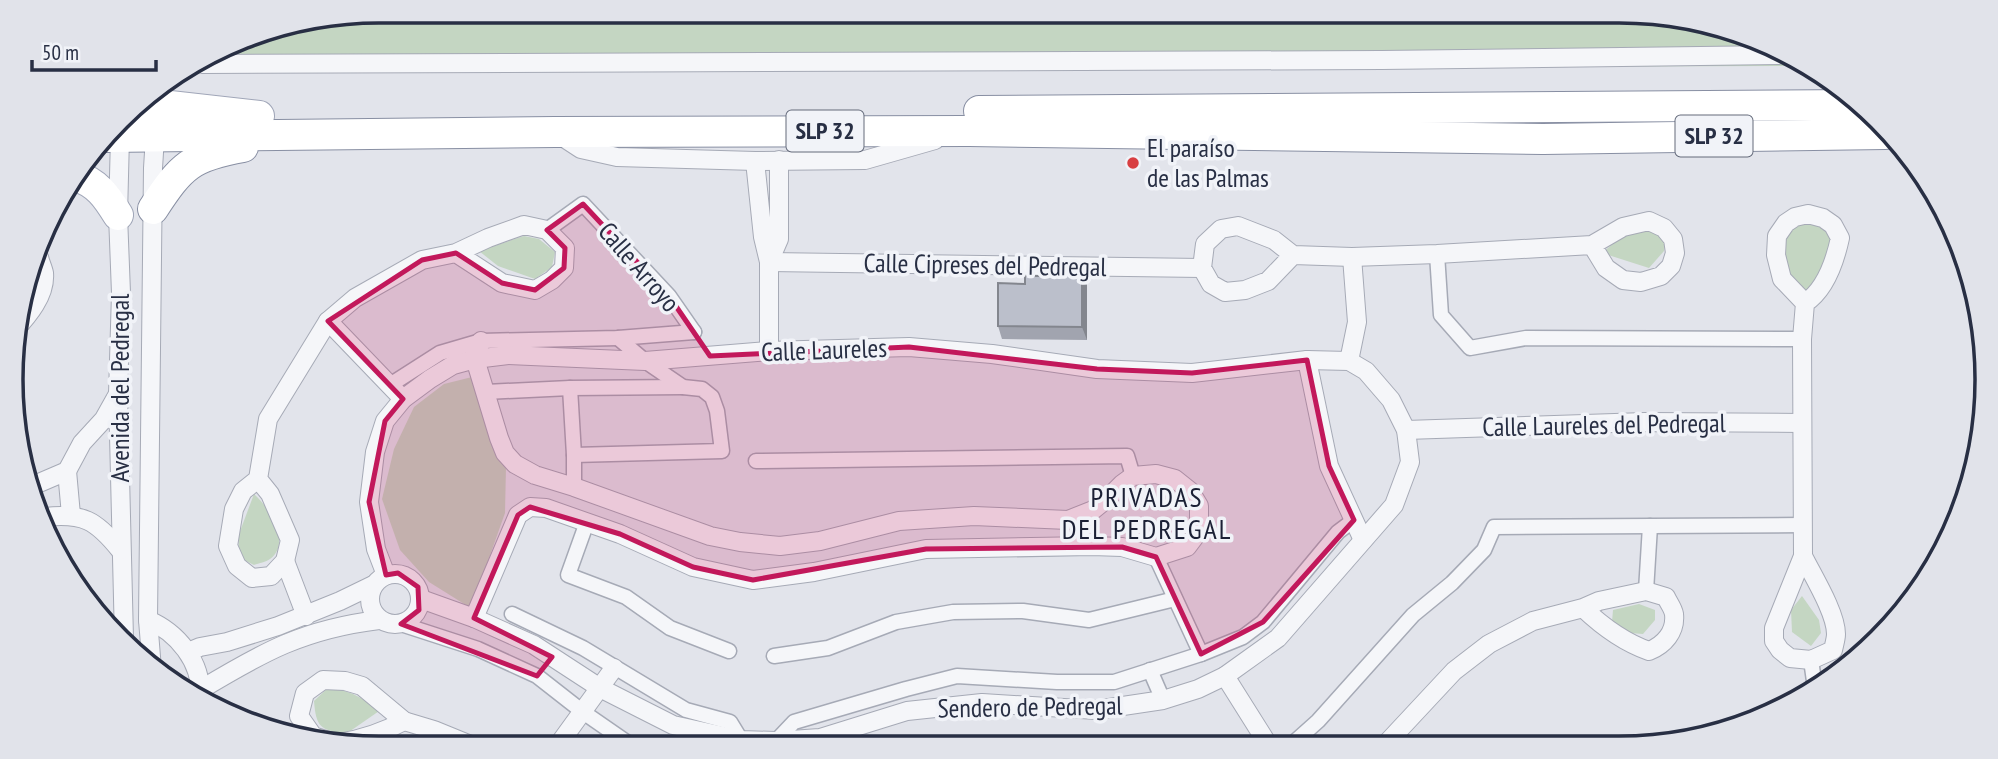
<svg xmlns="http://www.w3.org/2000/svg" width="1998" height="759" viewBox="0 0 1998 759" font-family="'PT Sans Narrow',sans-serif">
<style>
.green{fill:#c4d6c2}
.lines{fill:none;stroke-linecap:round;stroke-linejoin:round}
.pedestrian-casing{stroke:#a6aab6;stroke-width:17}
.minor-casing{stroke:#a6aab6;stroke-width:20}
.primary-casing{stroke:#a0a6b8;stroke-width:32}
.trunk-casing{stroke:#888fa3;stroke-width:32}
.pedestrian{stroke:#f5f6f9;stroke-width:14}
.minor{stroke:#f5f6f9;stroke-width:18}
.primary{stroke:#fff;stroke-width:30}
.trunk{stroke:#fff;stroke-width:30}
.wall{fill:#a1a4af}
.shaded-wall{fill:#83868e}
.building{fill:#bbbfcb;stroke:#83868e;stroke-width:2}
.marked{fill:#c2185b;fill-opacity:0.2;stroke:#c2185b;stroke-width:5;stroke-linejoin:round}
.poi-dot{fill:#d83f42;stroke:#f1f3f8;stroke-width:2.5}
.labels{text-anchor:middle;stroke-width:7;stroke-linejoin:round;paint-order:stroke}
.shield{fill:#f1f3f8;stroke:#646a7a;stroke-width:2}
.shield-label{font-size:24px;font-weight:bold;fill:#282f44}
.poi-label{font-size:26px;fill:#282f44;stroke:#f1f3f8;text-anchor:start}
.street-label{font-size:26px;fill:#282f44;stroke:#f1f3f8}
.neighbourhood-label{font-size:28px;letter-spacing:2px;fill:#1b2035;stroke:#f1f3f8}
.rim{fill:none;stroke:#282f44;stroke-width:3.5}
</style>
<rect width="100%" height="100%" fill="#e2e4eb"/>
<g class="green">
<polygon points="380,10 1618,10 1714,23 1800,66 189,71 261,30"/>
<polygon points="1823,223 1833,243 1818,276 1806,294 1789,272 1782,246 1790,228 1796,224"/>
<polygon points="1633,227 1653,231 1665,240 1664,251 1649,268 1602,253"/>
<polygon points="524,236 539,239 555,252 552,267 535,279 498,266 479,251"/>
<polygon points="476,376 506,467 505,513 476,595 469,607 429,582 400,550 382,499 394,449 414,407 444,384"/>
<path d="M254 494C269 507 292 543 270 559 266 562 259 563 254 565L238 557 239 534Z"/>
<polygon points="1802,596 1819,620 1821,633 1811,646 1792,632 1791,610"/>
<polygon points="1639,604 1655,610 1655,620 1643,634 1630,633 1612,622 1613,610"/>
<path d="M330 686 353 694 382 709 346 734C320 730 316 727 314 701Z"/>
</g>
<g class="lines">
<g class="pedestrian-casing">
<g id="pedestrian">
<polyline points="547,230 583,204 669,296 694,332"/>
<polyline points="1437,254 1441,315 1470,348 1526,338 1802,339"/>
<polyline points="390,385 440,353 481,341 618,338 694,332"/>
<polyline points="570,388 574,455 574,487"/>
<polyline points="486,392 570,388 683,387"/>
<polyline points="574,455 722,451 717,411 712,397 702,389 683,387 645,361 618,338"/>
<polyline points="756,461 1127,456 1133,476"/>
<polyline points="587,522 568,575 626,597 670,628 729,651"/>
<polyline points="1156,557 1201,654"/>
<polyline points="1646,591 1650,526"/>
<polyline points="512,614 583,648 686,710 730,722 741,740"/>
<polyline points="401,624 478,649 537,676 583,712 635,748"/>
<polyline points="774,656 828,648 896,622 953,612 1023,611 1089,620 1175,599"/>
<polyline points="1811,660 1815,688"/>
<polyline points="1150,670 1163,700"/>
<polyline points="776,741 794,722 906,689 957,676 1057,682 1114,682 1201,654 1243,637 1263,622 1338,532 1354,520"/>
<polyline points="1290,746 1318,721 1413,615 1452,583 1484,550 1494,527 1802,525"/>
</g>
</g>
<g class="minor-casing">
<g id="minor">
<polyline points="202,64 1382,60 1779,55"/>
<polyline points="558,134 581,149 617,157 755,161 865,160 935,140"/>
<polyline points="120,137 118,215 121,293 118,394 124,639"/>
<polyline points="755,161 763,237 769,262 769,351"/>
<polyline points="1293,255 1268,281 1245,290 1225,292 1211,284 1202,268 1205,244 1221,229 1238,226 1274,240 1293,255 1352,257 1437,254 1592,245 1623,227 1649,221 1664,228 1673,239 1675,253 1671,266 1661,276 1641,282 1623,280 1606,268 1592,245"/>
<polyline points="769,262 1202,268"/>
<polyline points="769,262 779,239 779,160"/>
<polyline points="328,321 403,399"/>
<path d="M14 331C28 316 46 295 44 273 43 268 40 262 39 257"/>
<polyline points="1307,360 1329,466 1363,540"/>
<polyline points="1349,361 1357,322 1352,257"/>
<polyline points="1406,430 1645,422 1802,423"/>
<polyline points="67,471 71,515"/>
<polyline points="258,479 270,494 290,540 285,561 271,576 252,578 237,566 228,546 234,509 243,491 258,479 268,419 328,321 355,298 422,260 456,253 488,238 524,225 547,230 565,248 564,268 552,280 535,290 502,283 456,253"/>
<polyline points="32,486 67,471 82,443 104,419 118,394"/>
<path d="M45 517C83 513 96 520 120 550"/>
<path d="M1803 556C1813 576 1836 613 1836 634 1836 639 1834 645 1833 650L1811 660 1790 658 1780 650 1774 641V628L1803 556 1802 339 1805 303 1782 279 1776 255 1777 236 1786 223 1795 217 1808 214 1823 218 1833 225 1840 238C1835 261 1825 290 1805 303"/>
<polyline points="285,561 306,616"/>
<circle cx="395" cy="599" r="25"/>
<polyline points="386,575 376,549 369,502 375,452 385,421 403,399 430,379 453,365 475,359 508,355 645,361 769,351 909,347 992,354 1097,369 1192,373 1307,360 1349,361 1366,371 1391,400 1406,430 1410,462 1394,505 1278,638 1225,676 1198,689 1163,700 1096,710 982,703 907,711 820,738 776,741 741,740 673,725 600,688 534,645 474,618 421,599"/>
<polyline points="474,618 518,515 530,507 546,508 620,534 693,567 753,580 814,572 926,549 1092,546 1122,547 1156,557 1187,547 1199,531 1199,506 1190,491 1175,479 1156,474 1133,476 1122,484 1109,497 1093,510 1068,520 974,516 899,521 820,541 780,546 740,542 710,536 574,487 535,475 515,464 505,453 499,438 475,359 481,341"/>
<path d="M148 620C177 632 202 662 200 695"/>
<polyline points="188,652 200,647 227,642 278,626 340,601 373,585"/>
<polyline points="152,669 148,620 153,168 155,137"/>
<polyline points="1225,676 1269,746"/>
<path d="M200 690C263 652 304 629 379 620"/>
<polyline points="332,742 313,736 299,716 305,693 323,680 345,681 362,686 404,721 434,730 478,748"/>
<path d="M339 743C363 739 382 733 404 721"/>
<path d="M1384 746 1454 671 1489 644 1533 621 1583 608 1599 601 1646 591 1666 597C1668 602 1673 608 1674 614 1676 632 1664 645 1649 651 1623 642 1603 627 1583 608"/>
<polyline points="556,748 614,668"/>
</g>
</g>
<g class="primary-casing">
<g id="primary">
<polyline points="152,104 259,116"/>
<path d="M75 176C97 182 107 197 118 215"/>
</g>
</g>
<g class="trunk-casing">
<g id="trunk">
<polyline points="979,111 1859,105"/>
<polyline points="125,116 180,116"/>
<polyline points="107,137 555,132 969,131 1543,139 1885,134"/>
<path d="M153 209C181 166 191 156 243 147"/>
</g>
</g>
<use href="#pedestrian" class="pedestrian"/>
<use href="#minor" class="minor"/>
<use href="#primary" class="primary"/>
<use href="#trunk" class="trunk"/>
</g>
<polygon class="wall" points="1055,276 1087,281 1087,340 1002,339 998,326 1025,284"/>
<polygon class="shaded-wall" points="1082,268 1087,281 1087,340 1082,327"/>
<polygon class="building" points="1055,268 1082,268 1082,327 998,326 998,283 1025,284 1025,276 1055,276"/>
<path class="marked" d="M583 204 669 296 710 356 909 347 1097 369 1192 373 1307 360 1329 466 1354 520 1263 622 1201 654 1156 557 1122 547 926 549 753 580 693 567 620 534 530 507 518 515 474 618 552 657 537 676 401 624 419 610 418 587 398 573 386 575 369 502 385 421 403 399 328 321 422 260 456 253 502 283 535 290 564 268 565 248 547 230Z"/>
<circle class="poi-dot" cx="1133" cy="163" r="7"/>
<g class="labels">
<g class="shield">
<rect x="786.5" y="110.5" width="77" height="41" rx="5"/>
<rect x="1675.5" y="115.5" width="77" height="41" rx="5"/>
</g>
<g class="shield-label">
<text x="825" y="139">SLP 32</text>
<text x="1714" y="144">SLP 32</text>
</g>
<g class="poi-label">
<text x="1147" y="157">El paraíso<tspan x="1147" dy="30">de las Palmas</tspan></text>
</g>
<g class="street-label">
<text transform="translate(985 265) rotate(1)" y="9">Calle Cipreses del Pedregal</text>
<text transform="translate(639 267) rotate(49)" y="9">Calle Arroyo</text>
<text transform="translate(824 350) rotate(-2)" y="9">Calle Laureles</text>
<text transform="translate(120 388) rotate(-90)" y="9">Avenida del Pedregal</text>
<text transform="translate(1604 425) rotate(-1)" y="9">Calle Laureles del Pedregal</text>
<text transform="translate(1030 707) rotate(-1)" y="9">Sendero de Pedregal</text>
</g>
<g class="neighbourhood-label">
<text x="1147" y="507">PRIVADAS<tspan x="1147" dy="32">DEL PEDREGAL</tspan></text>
</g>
</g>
<path d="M0 0H1998V759H0ZM379 23H1619A356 356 0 0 1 1975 379V380A356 356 0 0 1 1619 736H379A356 356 0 0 1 23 380V379A356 356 0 0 1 379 23Z" fill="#e1e3ea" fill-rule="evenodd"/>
<path class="rim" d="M379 23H1619A356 356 0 0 1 1975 379V380A356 356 0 0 1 1619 736H379A356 356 0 0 1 23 380V379A356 356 0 0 1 379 23Z"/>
<path d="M32 60v10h124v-10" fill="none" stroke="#282f44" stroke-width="3.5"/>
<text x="42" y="60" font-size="21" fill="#282f44" stroke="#f1f3f8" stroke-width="5" paint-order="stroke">50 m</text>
</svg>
